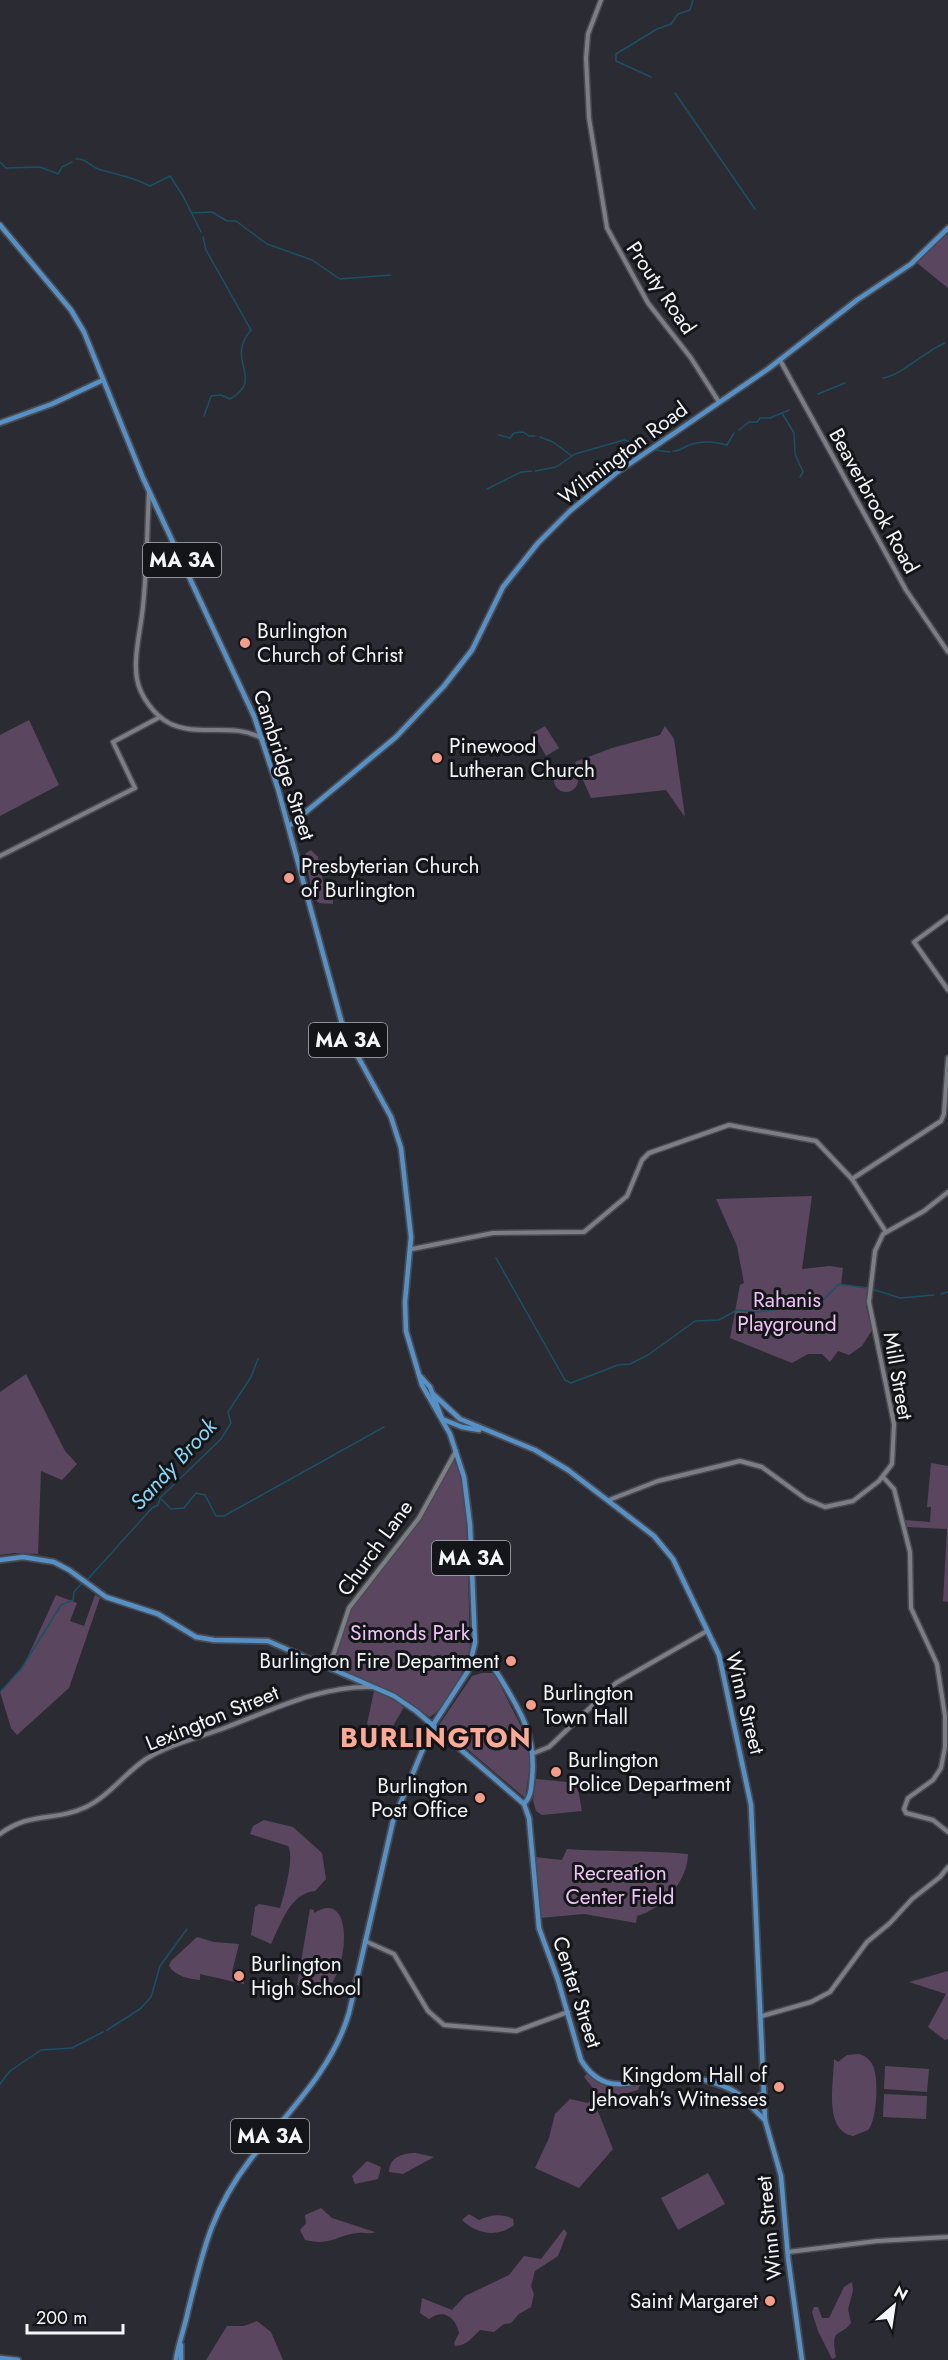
<svg xmlns="http://www.w3.org/2000/svg" width="948" height="2360" viewBox="0 0 948 2360" font-family="Jost,sans-serif">
<style>
.green{fill:#5b465f}
.lines{fill:none;stroke-linecap:round;stroke-linejoin:round}
.stream{stroke:#1b5164;stroke-width:1.5}
.minor-casing{stroke:#494b50;stroke-width:7}
.major-casing{stroke:#494b50;stroke-width:8}
.minor{stroke:#7c7e85;stroke-width:4}
.major{stroke:#5590c6;stroke-width:4.5}
.poi-dot{fill:#f49e89;stroke:#141518;stroke-width:2}
.labels{text-anchor:middle;stroke-width:6;stroke-linejoin:round;paint-order:stroke}
.shield{fill:#141518;stroke:#b0b2b6;stroke-width:1.5}
.shield-label{font-size:20px;font-weight:bold;fill:#f3f5f9}
.street-label{font-size:21px;fill:#f3f5f9;stroke:#141518}
.poi-label{font-size:21px;fill:#f3f5f9;stroke:#141518;text-anchor:start}
.park-label{font-size:21px;fill:#f0c2f8;stroke:#141518}
.water-label{font-size:22px;font-style:italic;fill:#89d7f6;stroke:#141518}
.district-label{font-size:27px;font-weight:bold;letter-spacing:1.5px;fill:#faaa96;stroke:#141518}
</style>
<rect width="100%" height="100%" fill="#2b2c33"/>
<g class="green">
<polygon points="948,230 948,288 917,263"/>
<polygon points="29,720 59,785 0,816 0,735"/>
<polygon points="545,726 559,748 546,756 533,733"/>
<polygon points="665,726 674,739 685,817 666,790 591,798 575,762 612,748 660,735"/>
<circle cx="566" cy="780" r="12"/>
<polygon points="311,850 318,857 323,881 333,896 333,904 319,903 314,899 305,859 306,853"/>
<polygon points="812,1196 802,1269 830,1266 843,1268 841,1285 867,1287 866,1306 872,1330 862,1346 849,1355 838,1351 830,1362 822,1354 808,1354 792,1363 730,1338 740,1285 744,1283 737,1246 716,1199"/>
<polygon points="26,1374 65,1451 77,1464 62,1480 41,1471 38,1554 15,1553 0,1555 0,1392"/>
<path d="M454 1460 460 1472 466 1505 470 1645C467 1667 449 1705 430 1717L394 1692 340 1670 332 1664 353 1606 422 1517Z"/>
<polygon points="931,1463 948,1466 948,1602 943,1601 947,1529 907,1527 905,1520 930,1522 931,1507 927,1507"/>
<polygon points="56,1595 77,1603 70,1621 84,1626 95,1595 100,1598 69,1688 17,1735 11,1728 0,1692 24,1665"/>
<polygon points="482,1673 494,1673 530,1744 531,1760 525,1798 439,1725 472,1676"/>
<polygon points="374,1691 405,1705 388,1735 367,1724"/>
<polygon points="536,1779 577,1783 582,1811 542,1815 536,1811 533,1801"/>
<path d="M264 1820 293 1827 322 1853 326 1879 315 1891C290 1893 281 1924 271 1944L251 1935 255 1907 259 1904 280 1908C284 1895 295 1857 288 1846L250 1834 253 1826Z"/>
<path d="M567 1849C607 1852 647 1850 688 1854 688 1881 662 1909 637 1916L636 1923 584 1914 540 1918 535 1857 562 1860Z"/>
<path d="M310 1909 314 1910V1913C368 1879 340 2034 302 1983L301 1986 297 1985Z"/>
<path d="M197 1937 214 1942 239 1944 232 1972 244 1981V1984L200 1974V1980C189 1979 175 1976 169 1966L171 1961Z"/>
<polygon points="948,1971 948,2039 945,2040 928,2027 946,1994 909,1982"/>
<path d="M859 2054C865 2056 870 2059 873 2066 879 2078 877 2121 868 2130L853 2136C823 2130 834 2082 834 2059L838 2062 847 2055Z"/>
<polygon points="885,2066 929,2069 927,2092 884,2089"/>
<polygon points="588,2072 612,2086 640,2085 638,2090 613,2097 603,2095 597,2109 613,2149 579,2188 535,2168 549,2138 555,2114 570,2099 588,2103 597,2093 584,2077"/>
<polygon points="884,2094 927,2096 926,2119 883,2117"/>
<path d="M416 2153 434 2157 403 2174 389 2172C389 2157 403 2153 416 2153Z"/>
<polygon points="367,2161 381,2167 378,2179 355,2184 352,2176"/>
<polygon points="708,2173 725,2204 678,2230 661,2198"/>
<path d="M321 2208 332 2218 375 2232C369 2235 364 2232 357 2233 335 2236 331 2246 305 2240L300 2230 306 2223 305 2215Z"/>
<path d="M469 2214 479 2220C490 2215 502 2213 513 2219L514 2225C497 2238 477 2234 462 2220Z"/>
<path d="M564 2229 567 2233 558 2256 535 2271 531 2286 534 2294 531 2307 519 2314 511 2323 504 2324 494 2332 480 2330C472 2337 467 2346 455 2346L454 2343 459 2333C456 2317 443 2308 429 2319L420 2313 422 2298 452 2310 465 2296 509 2275 524 2256 541 2259Z"/>
<path d="M852 2282 853 2291 848 2309 851 2323C840 2338 830 2326 836 2357L832 2359 818 2331 812 2312 814 2307H818L822 2318H829L844 2287Z"/>
<polygon points="257,2321 271,2332 283,2360 206,2360 227,2326 244,2326"/>
</g>
<g class="lines">
<g class="stream">
<polyline points="651,77 616,61 616,54 657,29 671,24 678,14 690,10 693,0"/>
<polyline points="675,93 755,209"/>
<path d="M76 159C87 158 91 168 101 170 122 176 130 176 150 186L170 176 183 196 201 232"/>
<polyline points="0,162 6,168 40,167 58,174 62,167 72,162"/>
<polyline points="192,213 212,212 227,221 236,221 267,244 312,260 340,279 391,275"/>
<path d="M203 237 206 250 251 330C224 361 266 378 230 399L221 395 211 396 204 416"/>
<path d="M883 378C904 374 923 352 945 343"/>
<polyline points="818,394 845,383"/>
<polyline points="782,413 794,433 795,454 803,472 800,477"/>
<polyline points="739,430 749,422 757,422 760,418 770,418 789,410"/>
<polyline points="499,435 510,438 514,433 523,432 529,436 535,436"/>
<polyline points="540,437 553,442 572,456"/>
<polyline points="655,450 670,452"/>
<path d="M673 451C682 451 684 446 692 444 702 441 716 442 727 445L734 433"/>
<polyline points="535,471 556,467 575,454 624,440 646,447"/>
<polyline points="487,489 521,472 532,471"/>
<polyline points="496,1258 565,1380 571,1383 618,1365 630,1364 648,1355 695,1321 719,1320 737,1310 758,1312 811,1304 824,1299 839,1284 866,1288"/>
<polyline points="872,1289 900,1298 934,1295"/>
<polyline points="941,1294 948,1292"/>
<polyline points="161,1499 171,1509 184,1508 196,1493 205,1495 216,1516 224,1516 384,1427"/>
<polyline points="88,1579 152,1508 158,1505 160,1498 221,1439 231,1423 228,1412 251,1377 258,1359"/>
<polyline points="0,1692 21,1669 61,1605 73,1600 74,1592 81,1584"/>
<polyline points="107,2030 140,2009 151,1997 160,1966 187,1929"/>
<polyline points="0,2084 10,2071 41,2050 72,2048 103,2032"/>
</g>
<g class="minor-casing">
<g id="minor">
<polyline points="601,0 588,34 586,58 589,118 607,228 648,303 691,358 719,402"/>
<polyline points="780,360 906,590 948,652"/>
<path d="M149 491C147 530 147 568 143 606 141 629 133 657 137 679 140 696 154 715 169 723 198 738 233 721 263 739"/>
<polyline points="0,856 135,788 113,742 160,717"/>
<polyline points="948,917 914,942 948,990"/>
<polyline points="852,1179 941,1121 944,1114 948,1058"/>
<polyline points="412,1249 493,1233 584,1232 627,1196 642,1160 649,1153 729,1125 816,1141 852,1179 886,1232"/>
<polyline points="883,1477 894,1489 910,1552 911,1608 937,1664 945,1716 945,1747 941,1768 933,1780 908,1798 904,1809 906,1813 933,1820 948,1832"/>
<polyline points="609,1500 658,1481 740,1461 762,1467 806,1499 825,1507 853,1501 879,1481 892,1464 894,1424 869,1302 875,1251 883,1234 924,1211 948,1192"/>
<polyline points="329,1668 349,1608 419,1518 456,1451"/>
<polyline points="534,1753 549,1747 616,1683 707,1631"/>
<path d="M0 1834C30 1811 55 1822 86 1807 109 1796 125 1773 146 1759 170 1744 201 1737 227 1727 272 1710 322 1685 372 1687"/>
<polyline points="365,1941 394,1954 428,2011 444,2025 516,2031 568,2012"/>
<polyline points="762,2016 811,2002 830,1992 867,1942 890,1923 912,1899 940,1877 948,1867"/>
<polyline points="788,2252 877,2241 948,2237"/>
</g>
</g>
<g class="major-casing">
<g id="major">
<path d="M0 225 71 310 84 332 143 478 254 716 278 789 344 1031 391 1117 401 1148 411 1237 405 1302 406 1331 422 1385 450 1434 464 1477 470 1525 475 1643 468 1671 433 1725 393 1821 349 2013C332 2071 286 2114 250 2160 211 2211 203 2251 188 2311 185 2327 178 2344 176 2360"/>
<polyline points="0,423 52,404 103,380"/>
<polyline points="289,826 396,737 444,686 472,650 503,587 538,543 570,511 616,473 768,369 857,300 911,264 948,228"/>
<polyline points="421,1377 430,1387 442,1419"/>
<polyline points="433,1394 460,1419 535,1450 568,1470 654,1536 673,1559 719,1655 751,1805 765,2120 781,2176 788,2258 802,2360"/>
<polyline points="442,1419 462,1427 479,1430"/>
<polyline points="0,1560 23,1557 54,1562 69,1570 106,1597 158,1614 196,1637 214,1640 268,1641 394,1696 416,1711 524,1804"/>
<path d="M494 1668C517 1705 537 1733 532 1779 531 1789 531 1797 524 1804L529 1818 539 1928 558 1980 581 2060C605 2099 634 2080 668 2076 685 2074 707 2080 723 2086 743 2093 750 2107 765 2120"/>
<polyline points="749,2102 764,2093"/>
<polyline points="181,2345 181,2360"/>
<polyline points="0,2358 18,2360"/>
</g>
</g>
<use href="#minor" class="minor"/>
<use href="#major" class="major"/>
</g>
<g class="poi-dot">
<circle cx="245" cy="643" r="6"/>
<circle cx="437" cy="758" r="6"/>
<circle cx="289" cy="878" r="6"/>
<circle cx="511" cy="1661" r="6"/>
<circle cx="531" cy="1705" r="6"/>
<circle cx="556" cy="1772" r="6"/>
<circle cx="480" cy="1798" r="6"/>
<circle cx="239" cy="1976" r="6"/>
<circle cx="779" cy="2087" r="6"/>
<circle cx="770" cy="2301" r="6"/>
</g>
<g class="labels">
<g class="shield">
<rect x="143" y="543" width="78" height="34" rx="4.5"/>
<rect x="309" y="1023" width="78" height="34" rx="4.5"/>
<rect x="432" y="1541" width="78" height="34" rx="4.5"/>
<rect x="231" y="2119" width="78" height="34" rx="4.5"/>
</g>
<g class="shield-label">
<text x="182" y="567">MA 3A</text>
<text x="348" y="1047">MA 3A</text>
<text x="471" y="1565">MA 3A</text>
<text x="270" y="2143">MA 3A</text>
</g>
<g class="street-label">
<text transform="translate(661 288) rotate(56)" y="7">Prouty Road</text>
<text transform="translate(623 453) rotate(-37)" y="7">Wilmington Road</text>
<text transform="translate(874 501) rotate(61)" y="7">Beaverbrook Road</text>
<text transform="translate(284 765) rotate(72)" y="7">Cambridge Street</text>
<text transform="translate(898 1376) rotate(80)" y="7">Mill Street</text>
<text transform="translate(375 1548) rotate(-54)" y="7">Church Lane</text>
<text transform="translate(745 1703) rotate(76)" y="7">Winn Street</text>
<text transform="translate(212 1718) rotate(-22)" y="7">Lexington Street</text>
<text transform="translate(577 1992) rotate(72)" y="7">Center Street</text>
<text transform="translate(769 2228) rotate(-96)" y="7">Winn Street</text>
</g>
<g class="poi-label">
<text x="257" y="638">Burlington<tspan x="257" dy="24">Church of Christ</tspan></text>
<text x="449" y="753">Pinewood<tspan x="449" dy="24">Lutheran Church</tspan></text>
<text x="301" y="873">Presbyterian Church<tspan x="301" dy="24">of Burlington</tspan></text>
<text x="499" y="1668" text-anchor="end">Burlington Fire Department</text>
<text x="543" y="1700">Burlington<tspan x="543" dy="24">Town Hall</tspan></text>
<text x="568" y="1767">Burlington<tspan x="568" dy="24">Police Department</tspan></text>
<text x="468" y="1793" text-anchor="end">Burlington<tspan x="468" dy="24">Post Office</tspan></text>
<text x="251" y="1971">Burlington<tspan x="251" dy="24">High School</tspan></text>
<text x="767" y="2082" text-anchor="end">Kingdom Hall of<tspan x="767" dy="24">Jehovah's Witnesses</tspan></text>
<text x="758" y="2308" text-anchor="end">Saint Margaret</text>
</g>
<g class="park-label">
<text x="787" y="1307">Rahanis<tspan x="787" dy="24">Playground</tspan></text>
<text x="410" y="1640">Simonds Park</text>
<text x="620" y="1880">Recreation<tspan x="620" dy="24">Center Field</tspan></text>
</g>
<g class="water-label">
<text transform="translate(173 1464) rotate(-47)" y="8">Sandy Brook</text>
</g>
<g class="district-label">
<text x="436" y="1747">BURLINGTON</text>
</g>
</g>
<g transform="translate(894 2306) rotate(29)" stroke="#141518" stroke-width="4.5" paint-order="stroke">
<path d="M0-4.5L10 22L0 15L-10 22Z" fill="#f3f5f9"/>
<text y="-9" font-size="16" font-weight="bold" text-anchor="middle" fill="#f3f5f9">N</text>
</g>
<path d="M27 2324v9h96v-9" fill="none" stroke="#f3f5f9" stroke-width="3"/>
<text x="36" y="2324" font-size="18" fill="#f3f5f9" stroke="#141518" stroke-width="4.5" paint-order="stroke">200 m</text>
</svg>
